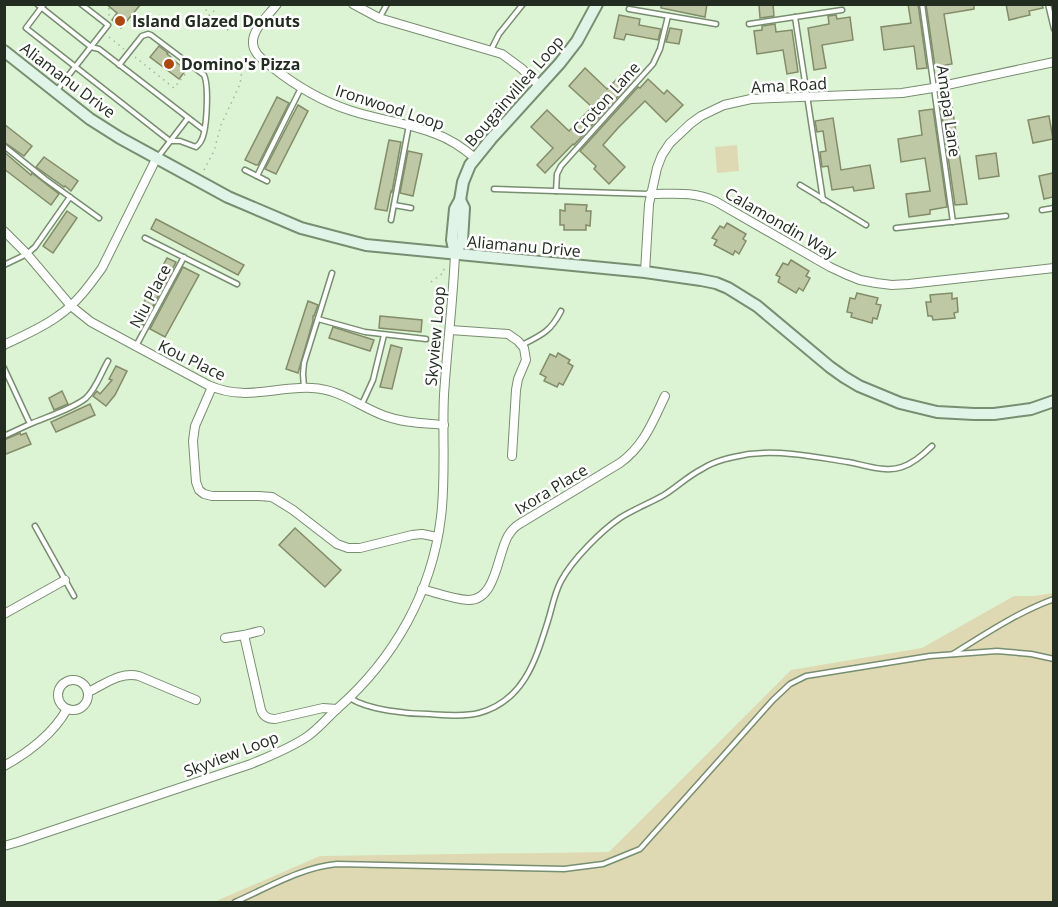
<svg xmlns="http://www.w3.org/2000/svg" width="1058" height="907" viewBox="0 0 1058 907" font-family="'Open Sans',sans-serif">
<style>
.green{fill:#ded9b2}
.building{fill:#bec8a4;stroke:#838b69;stroke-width:1.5}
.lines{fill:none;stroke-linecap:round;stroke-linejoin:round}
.lane-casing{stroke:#788e70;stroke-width:7}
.street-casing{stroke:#788e70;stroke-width:10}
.secondary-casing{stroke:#788e70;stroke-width:14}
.path{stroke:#a3b69d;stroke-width:1.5;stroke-dasharray:1.5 4.5;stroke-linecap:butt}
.lane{stroke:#fff;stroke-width:4}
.street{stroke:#fff;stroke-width:8}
.secondary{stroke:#e0f4e8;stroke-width:10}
.poi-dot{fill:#ab4810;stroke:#fff;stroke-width:2}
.labels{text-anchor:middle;stroke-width:5;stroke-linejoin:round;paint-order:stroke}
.poi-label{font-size:16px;font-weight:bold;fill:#222c20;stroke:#fff;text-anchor:start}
.street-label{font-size:16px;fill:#222c20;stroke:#fff}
</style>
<rect width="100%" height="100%" fill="#dcf4d4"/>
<g class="green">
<polygon points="737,145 739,171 717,173 715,147"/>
<polygon points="1053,593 1053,902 214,902 320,856 609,852 791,670 922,648 1014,596 1034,596"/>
</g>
<g class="building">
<polygon points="106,4 141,4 121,28 112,20 117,13"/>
<polygon points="661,4 707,4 705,17 661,8"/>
<polygon points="773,4 774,16 760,18 759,5"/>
<polygon points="908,4 918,4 927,68 917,69 914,46 884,50 881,27 911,23"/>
<polygon points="926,4 974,4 974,9 944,14 952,64 935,67"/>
<polygon points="1006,4 1042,4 1043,8 1029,11 1030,15 1009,20"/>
<polygon points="619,15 640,19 639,25 661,29 658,40 626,34 624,40 614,38"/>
<polygon points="836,15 837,19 850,17 853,40 822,45 826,68 814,70 808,28 829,24 828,16"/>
<polygon points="775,24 776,32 792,30 798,72 787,74 783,50 757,54 754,31 762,30 762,26"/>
<polygon points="670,28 682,30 679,44 666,42"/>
<polygon points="159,46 168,53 167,54 171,57 171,58 186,70 179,79 150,57"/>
<polygon points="585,68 607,89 624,72 632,81 574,145 573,144 545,173 537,165 553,148 531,127 547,110 569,131 592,107 569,86"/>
<polygon points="648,79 664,94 667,90 683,105 666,122 645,101 618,128 603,145 625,167 609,184 594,169 596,166 580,151 638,87 640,88"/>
<polygon points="277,97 289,103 258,165 256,165 245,160"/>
<polygon points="298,105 308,111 276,174 265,169"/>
<polygon points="952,106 967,204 955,205 941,108"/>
<polygon points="933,109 947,207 930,210 930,214 909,217 906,194 930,191 925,158 901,162 898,139 922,135 919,111"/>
<polygon points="1049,116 1053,139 1033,143 1028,120"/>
<polygon points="833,118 841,170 870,165 874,188 854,191 853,187 832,190 828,166 822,167 820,152 826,151 823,131 817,132 815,121"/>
<polygon points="4,124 32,146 24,156 4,142"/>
<polygon points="389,140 401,142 392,192 391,191 387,211 375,209"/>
<polygon points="408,151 422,154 413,196 400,193"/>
<polygon points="4,152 31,175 32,173 59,194 51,205 4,169"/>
<polygon points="996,153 999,176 979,179 976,156"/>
<polygon points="44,157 78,181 71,191 65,186 64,187 36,167"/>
<polygon points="1053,173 1053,197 1044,199 1039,176"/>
<polygon points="565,204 587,205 586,211 591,211 590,226 586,225 586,230 564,230 564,225 560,225 560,210 565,211"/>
<polygon points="67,211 77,218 53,253 43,246"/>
<polygon points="156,219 244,265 238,275 151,229"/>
<polygon points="727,223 746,234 743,239 746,241 739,254 735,251 733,255 714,245 717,240 712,238 720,226 724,228"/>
<polygon points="167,258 176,262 143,325 134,321"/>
<polygon points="791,260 809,271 806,276 810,278 803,291 799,288 796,293 778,282 780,277 776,275 783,263 788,265"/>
<polygon points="183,267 199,275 165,337 150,329"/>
<polygon points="857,293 878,298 876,304 881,305 877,319 873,318 872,323 851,317 852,313 847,312 850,298 855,299"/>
<polygon points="952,293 952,299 957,298 958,312 954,313 955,318 933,320 932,316 928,316 926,302 931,302 930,295"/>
<polygon points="308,301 318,305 314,316 313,316 313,321 298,373 286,369"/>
<polygon points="380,316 422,320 421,332 379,328"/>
<polygon points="333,327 374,340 370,351 329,338"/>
<polygon points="391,345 402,348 392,389 380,387"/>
<polygon points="558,353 570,360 568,363 573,366 563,385 559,383 557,387 544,381 546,377 540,374 550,354 556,357"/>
<polygon points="116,366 127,371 115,395 106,406 93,396 97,391 100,394 112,380 109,379"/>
<polygon points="62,391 68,404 54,410 49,398"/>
<polygon points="90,404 95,415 56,432 51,422"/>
<polygon points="20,433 21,435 26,433 31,444 4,455 4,440"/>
<polygon points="295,528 341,570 325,587 279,545"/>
</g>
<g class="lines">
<g class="lane-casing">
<g id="lane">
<polyline points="37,4 91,47 99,49 204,130"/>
<path d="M44 4 26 28 170 141H180L196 147C199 144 200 144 202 139 207 128 209 85 204 75L151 35 148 34 142 36 119 65"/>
<polyline points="922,4 953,222"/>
<polyline points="1048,4 1054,29"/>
<polyline points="629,9 716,24"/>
<polyline points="380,17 387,4"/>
<polyline points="795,17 823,200"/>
<polyline points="749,24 842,10"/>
<polyline points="491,50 499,34 523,4"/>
<polyline points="57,90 108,25 81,4"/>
<polyline points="4,146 45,179 99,218"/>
<polyline points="158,157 188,118"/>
<polyline points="245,170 267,181"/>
<polyline points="257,176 301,88"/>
<polyline points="800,185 866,225"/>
<polyline points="494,189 649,194"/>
<polyline points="556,191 557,174 561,166 653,64 660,49 668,16"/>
<polyline points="394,205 411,208"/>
<polyline points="1042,210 1054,208"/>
<polyline points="391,220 409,125"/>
<polyline points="896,228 1006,216"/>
<polyline points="145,238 237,284"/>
<polyline points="4,265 27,254 35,247 70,197"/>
<polyline points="318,319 365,332 426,339"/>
<path d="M522 345C542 335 551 331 561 311"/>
<polyline points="136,346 184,257"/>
<polyline points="4,368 30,424 4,436"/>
<polyline points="304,388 303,374 304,363 332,273"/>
<polyline points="362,404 373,380 384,335"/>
<path d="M30 424C46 417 73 409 86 398 96 389 101 373 108 361"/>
<polyline points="35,526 74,596"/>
<path d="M953 654C985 634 1018 612 1054 599"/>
<path d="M350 698C368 710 407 714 429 714 445 715 464 717 479 713 523 701 535 662 547 624 552 609 554 594 561 581 572 560 601 531 620 518 634 509 650 503 664 495 677 487 688 476 702 469 716 460 733 457 749 454 782 450 816 457 848 462 865 465 885 473 902 467 914 463 923 455 932 446"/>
<path d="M235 902C267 888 302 867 337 864L564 869 603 864 640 849 773 700 790 684 806 676 930 656 997 651 1031 654 1054 659"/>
</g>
</g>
<g class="street-casing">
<g id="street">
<path d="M277 4C269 15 252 29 253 43 253 54 264 60 272 67 296 86 323 102 352 111 380 120 409 123 436 134 450 139 463 148 475 158"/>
<polyline points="353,4 379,18 502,54 521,68 539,85"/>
<path d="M650 194C674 194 693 191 715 201L830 267 845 274 860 280 876 283 892 285 909 284 1054 268"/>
<path d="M4 231 27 254 71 306 91 322 208 385C246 402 274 386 312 388 340 389 360 407 385 416 404 423 424 423 444 425"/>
<polyline points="645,272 649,204 657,168 662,155 670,143 690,124 701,116 724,105 751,99 902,93 933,88 1054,62"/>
<polyline points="450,330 508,334 518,341 524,348 526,360 518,379 516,390 512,456"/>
<path d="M4 345C22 336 42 328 58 316 76 304 89 286 102 268L157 157"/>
<polyline points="212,387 195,426 193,441 196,482 199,490 204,494 212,496 259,496 272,497 293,510 337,544 348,548 360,548 412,535 422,534 437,537"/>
<path d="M422 589C437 593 453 599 468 600 496 601 497 555 508 536 511 531 515 526 521 523L620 463C644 446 653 421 665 396"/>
<polyline points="4,614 65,580"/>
<path d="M260 631 244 635 261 710C263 716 268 719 275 719L323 708 337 709"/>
<polyline points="225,638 244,635"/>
<circle cx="73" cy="695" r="15"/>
<path d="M88 692C104 685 120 671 139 676L196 700"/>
<path d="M4 766C28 753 54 733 67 709"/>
<path d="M4 846 18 842 251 764C270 756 291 748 308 736 319 728 328 717 338 708 394 659 432 592 441 517 446 476 442 435 444 395 447 348 453 301 455 254"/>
</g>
</g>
<g class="secondary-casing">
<g id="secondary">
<polyline points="4,51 90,119 120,138 228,197 301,228 366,245 645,272 701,280 716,283 728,288 757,306 830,367 844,377 859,386 900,403 937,412 974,414 994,414 1031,409 1054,401"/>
<polyline points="455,254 452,240 455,209 460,200 463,182 470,165 491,139 560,63 577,41 597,4"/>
<polyline points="455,254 462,241 464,208 460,200"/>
</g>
</g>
<g class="path">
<polyline points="104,4 109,9 109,16"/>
<polyline points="203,4 210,17 232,33"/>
<polyline points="209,16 217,8"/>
<polyline points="109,37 124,49"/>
<polyline points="135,57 174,88 187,72"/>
<polyline points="204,170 214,151 221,125 240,84 243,63"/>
<polyline points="431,282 443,273 444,270 442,266 443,265"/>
</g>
<use href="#lane" class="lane"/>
<use href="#street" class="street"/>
<use href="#secondary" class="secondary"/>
</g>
<g class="poi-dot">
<circle cx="120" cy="21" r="6"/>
<circle cx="169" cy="64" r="6"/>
</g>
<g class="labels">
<g class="poi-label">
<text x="132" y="27">Island Glazed Donuts</text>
<text x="181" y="70">Domino's Pizza</text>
</g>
<g class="street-label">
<text transform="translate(68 80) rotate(37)" y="6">Aliamanu Drive</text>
<text transform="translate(789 85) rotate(-3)" y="6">Ama Road</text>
<text transform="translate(514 91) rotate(-49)" y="6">Bougainvillea Loop</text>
<text transform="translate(606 98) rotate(-48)" y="6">Croton Lane</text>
<text transform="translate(390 107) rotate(18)" y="6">Ironwood Loop</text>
<text transform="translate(949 111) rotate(82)" y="6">Amapa Lane</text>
<text transform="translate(781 223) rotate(30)" y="6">Calamondin Way</text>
<text transform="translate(524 246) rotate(5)" y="6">Aliamanu Drive</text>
<text transform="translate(150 296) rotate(-62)" y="6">Niu Place</text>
<text transform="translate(435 336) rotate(-85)" y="6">Skyview Loop</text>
<text transform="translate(192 360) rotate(26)" y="6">Kou Place</text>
<text transform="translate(551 489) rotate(-31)" y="6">Ixora Place</text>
<text transform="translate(231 754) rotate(-21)" y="6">Skyview Loop</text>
</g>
</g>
<rect width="1058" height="907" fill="none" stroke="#222c20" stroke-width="12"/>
</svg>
